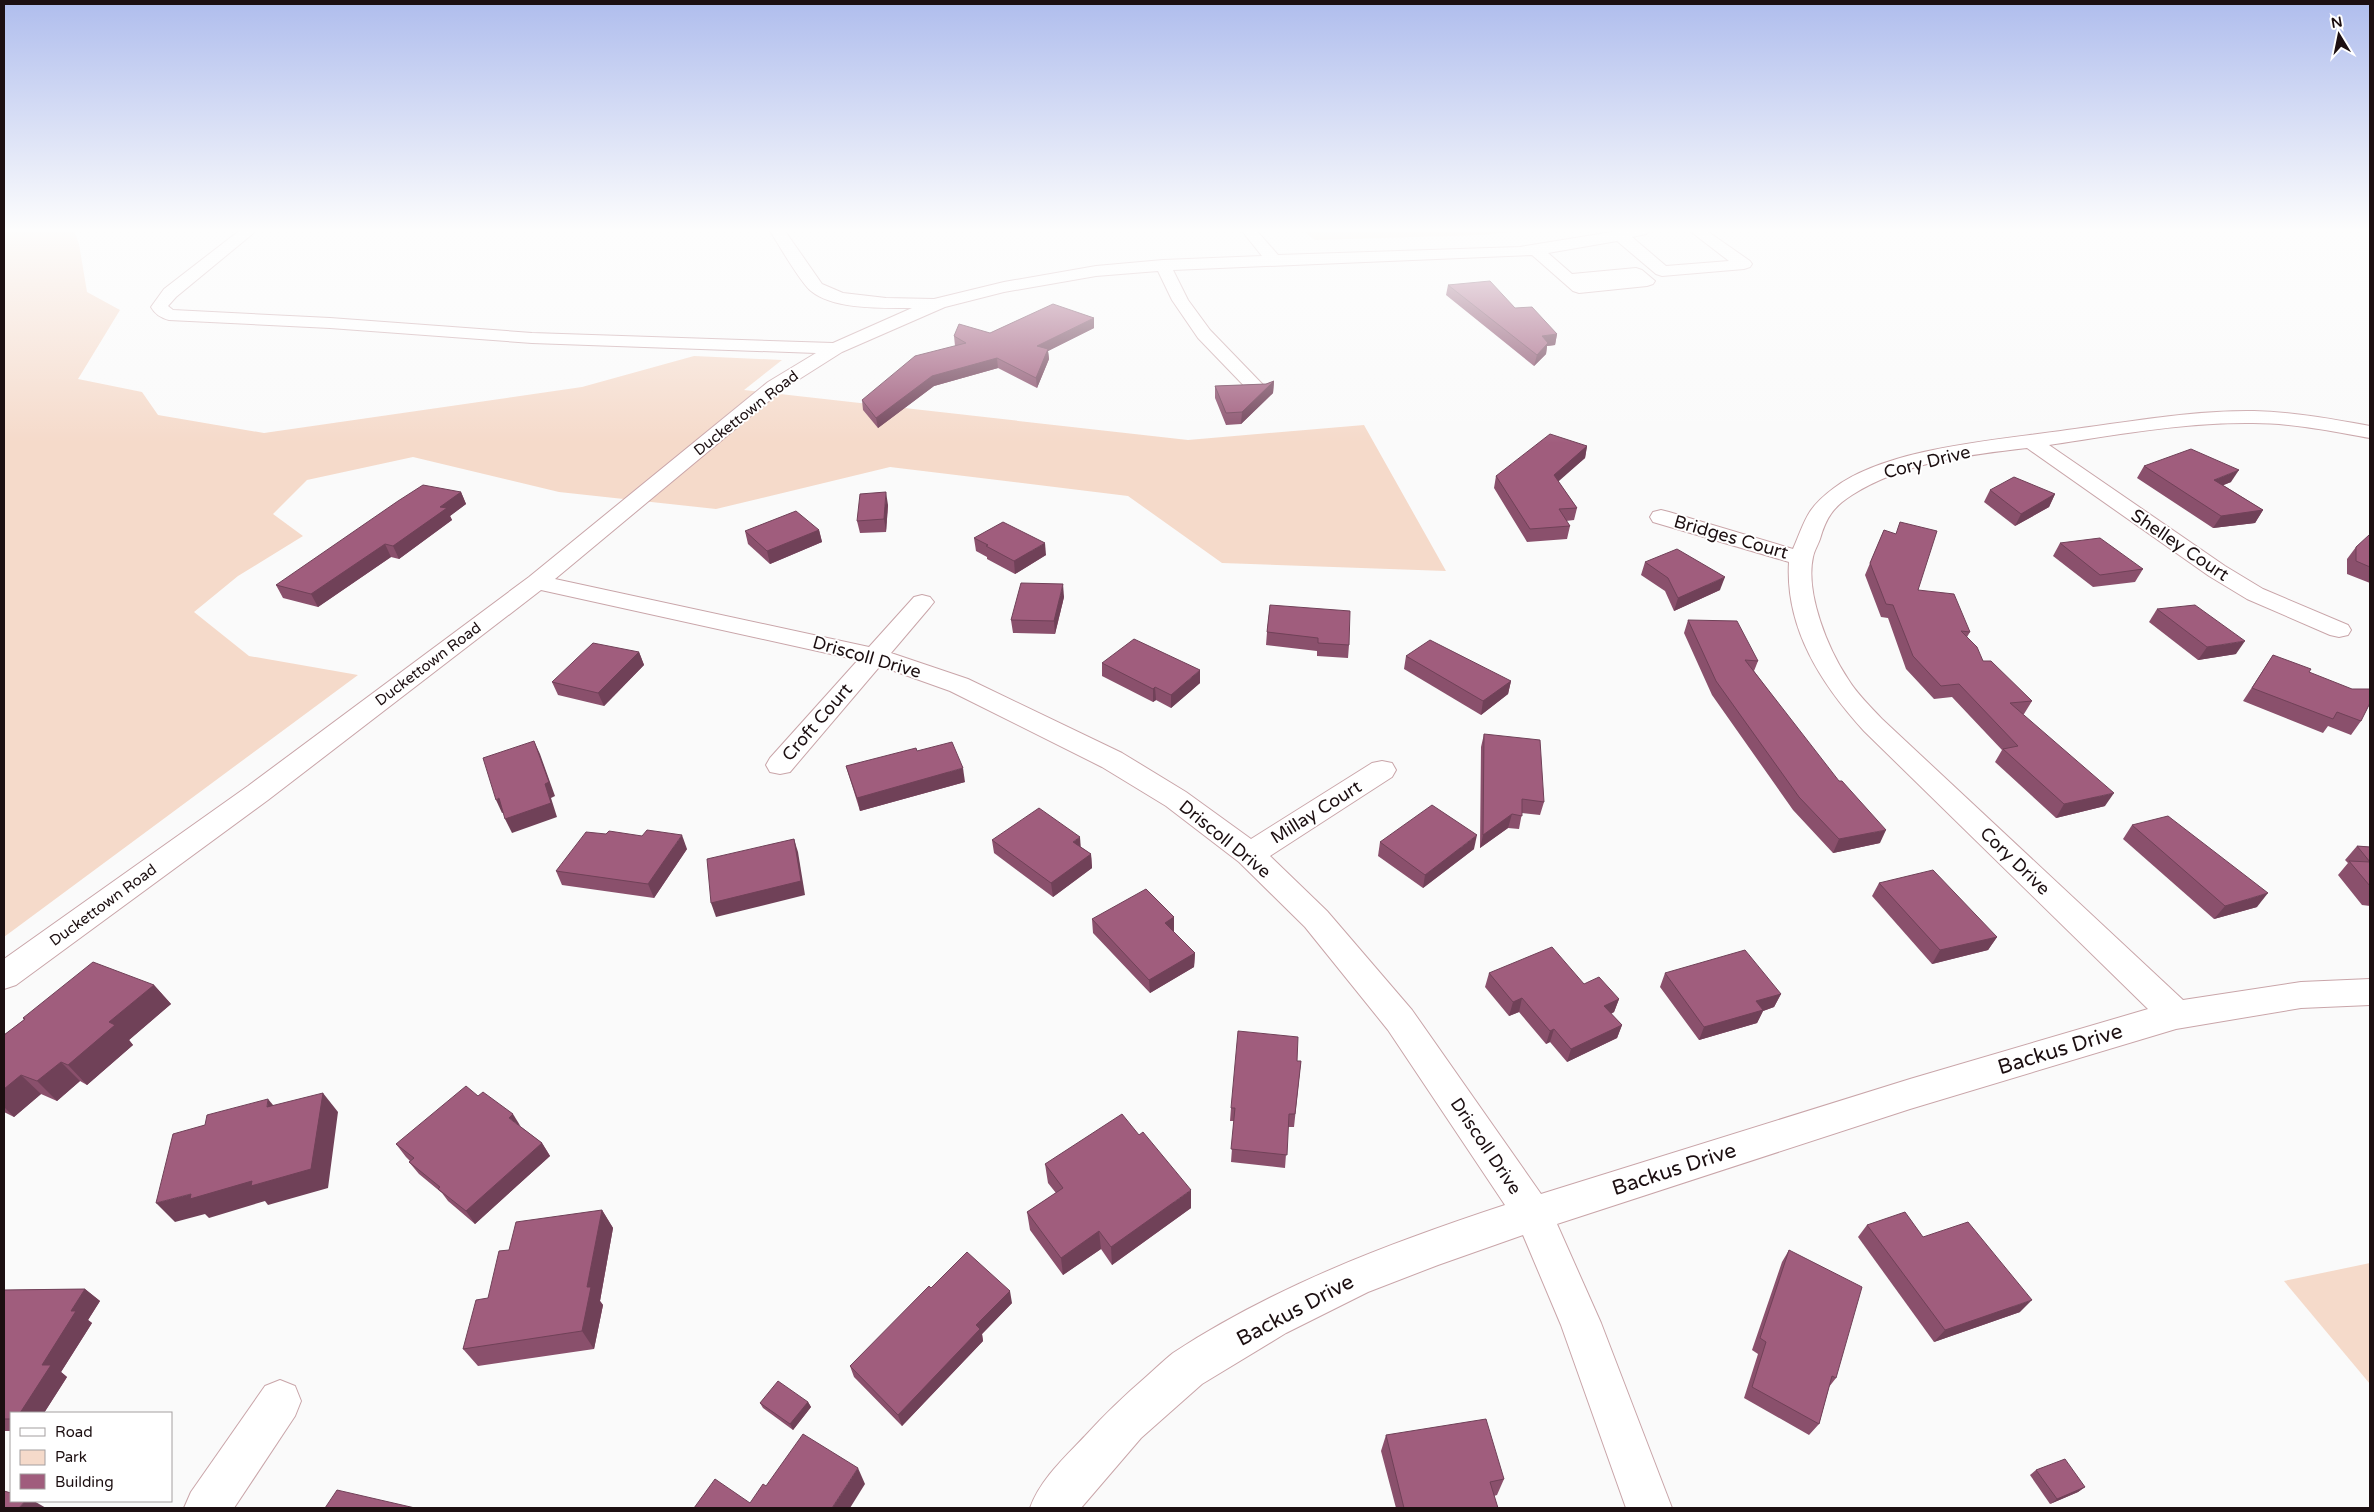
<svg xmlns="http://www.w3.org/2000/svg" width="2374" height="1512" viewBox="0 0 2374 1512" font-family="'Varela Round',sans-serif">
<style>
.green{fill:#f5daca}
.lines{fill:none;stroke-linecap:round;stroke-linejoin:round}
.minor-casing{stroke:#c9a5a9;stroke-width:2}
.minor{fill:#fff;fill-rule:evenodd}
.wall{fill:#8a506c}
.shaded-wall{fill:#704158}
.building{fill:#a05d7d;stroke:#704158}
.labels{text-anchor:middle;stroke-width:4;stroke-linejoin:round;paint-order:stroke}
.far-street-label{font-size:15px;fill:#1c0f11;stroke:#fff}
.street-label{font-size:18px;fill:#1c0f11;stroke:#fff}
.near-street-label{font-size:21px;fill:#1c0f11;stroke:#fff}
</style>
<rect width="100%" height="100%" fill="#fafafa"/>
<g class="green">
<polygon points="4,231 74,231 79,244 87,292 120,310 78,379 142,392 158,415 264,433 582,387 694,356 782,360 744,390 1188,440 1364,425 1446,571 1222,563 1128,496 890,467 716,509 559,492 413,457 307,480 273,514 303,536 238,576 194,612 249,656 358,675 4,937"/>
<polygon points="1303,231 1518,231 1483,235 1315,240"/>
<polygon points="2370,1263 2370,1384 2284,1281"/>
</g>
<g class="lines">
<g class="minor-casing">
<g id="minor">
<path d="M239 231H256L176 297 168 306 173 310 330 318 532 333 833 343 912 308C884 308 834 310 811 291 800 282 779 245 770 231H785L822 284 843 293 886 298 934 299 1004 282 1096 266 1163 260 1262 256 1242 231H1257L1278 255 1520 247 1618 231H1648L1646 234 1632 237 1666 266 1729 261 1690 231H1707L1750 261 1752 264 1750 267 1744 269 1662 276 1656 274 1617 241 1548 253 1572 274 1636 268 1642 270 1655 281 1653 284 1647 286 1579 293 1573 291 1532 255 1173 270 1188 300 1210 330 1268 390 1266 394H1252L1198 338 1172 300 1158 271 1096 276 1004 292 945 307 842 352 782 390 555 579 869 647 914 597 922 595 930 597 934 602 930 607 891 653 968 679 1122 753 1186 792 1251 839 1372 763 1382 761 1392 763 1396 770 1392 777 1270 856 1327 911 1412 1010 1541 1194 1910 1079 2148 1009 1864 731C1821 684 1785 628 1789 562L1653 522 1650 517 1653 512 1661 510 1669 512 1793 549C1806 519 1806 509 1834 488 1888 447 2000 440 2067 430 2129 422 2192 410 2254 411 2293 412 2332 419 2370 426V438C2331 431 2292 423 2253 423 2185 422 2116 435 2049 445L2225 566 2263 589 2348 625 2351 630 2348 635 2339 637 2330 635 2247 599 2209 576 2027 448C1967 455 1904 462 1852 495 1833 507 1826 518 1820 539 1818 545 1814 551 1813 557 1805 593 1828 649 1848 679 1857 694 1870 706 1882 719L2183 1000 2301 982 2370 979V1005L2301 1008 2176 1029 1910 1109 1557 1224 1601 1323 1672 1508H1626L1561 1325 1523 1235 1438 1265 1368 1292 1286 1333 1202 1384 1141 1438 1081 1508H1030C1040 1480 1064 1458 1085 1436 1105 1414 1125 1395 1147 1376 1156 1368 1164 1360 1173 1353 1275 1286 1390 1243 1505 1205L1388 1030 1305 927 1239 862 1166 806 1102 767 950 691 880 666 790 772 780 774 770 772 766 765 770 758 858 660 541 590 268 800 16 985 4 989V959L248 786 529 577 768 382 816 353 532 343 330 328 169 320C161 318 155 314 151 307L164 289Z"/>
<polygon points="280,1380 295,1386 301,1401 295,1416 234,1508 184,1508 191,1492 265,1386"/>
</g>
</g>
<use href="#minor" class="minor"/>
</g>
<g class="wall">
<polygon points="1448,285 1515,308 1557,334 1555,345 1547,346 1546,354 1534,366 1446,295"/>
<polygon points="1094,318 1094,328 1048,351 1049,359 1037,388 998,368 934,386 878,428 863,410 862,400 955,346 954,336 990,333"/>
<polygon points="1274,381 1273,393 1241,424 1226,425 1215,398 1215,386 1266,384"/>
<polygon points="1587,446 1585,458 1558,481 1577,508 1574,520 1566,521 1570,526 1567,539 1527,542 1494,488 1496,476"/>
<polygon points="2144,466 2231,482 2223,485 2263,510 2255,523 2213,528 2137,478"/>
<polygon points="1990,490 2055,494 2049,507 2015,526 1984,502"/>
<polygon points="461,492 466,504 450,516 452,520 399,559 391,557 318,607 283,598 276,585"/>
<polygon points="888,505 886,532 860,533 857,521"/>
<polygon points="819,530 822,542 770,564 748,544 745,531"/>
<polygon points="1884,530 1918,590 1970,632 1967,637 1983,661 2032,701 2024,714 2022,714 2105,806 2056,818 1995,762 2002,750 1952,697 1934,699 1906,669 1888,618 1881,617 1865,575"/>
<polygon points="2370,536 2370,583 2347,574 2347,559 2356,547"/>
<polygon points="974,538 1046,555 1015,574 987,559 987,557 976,551"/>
<polygon points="2060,543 2143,569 2135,582 2093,587 2053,556"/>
<polygon points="1645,562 1720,590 1674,611 1665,591 1641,575"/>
<polygon points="1064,597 1055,634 1013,633 1011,620"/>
<polygon points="1270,605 1349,645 1348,658 1317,656 1317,651 1266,645 1267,632"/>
<polygon points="2157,609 2236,654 2198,660 2149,622"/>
<polygon points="1688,620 1758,661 1754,671 1880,843 1833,853 1793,810 1712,695 1684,633"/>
<polygon points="639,652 644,665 604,706 558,695 552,682"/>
<polygon points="2273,655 2309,672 2361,721 2351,735 2328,726 2323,733 2243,701"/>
<polygon points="1406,656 1511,681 1508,694 1481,715 1404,669"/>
<polygon points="1102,663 1200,683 1171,708 1156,700 1153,702 1102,676"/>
<polygon points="1484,734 1544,802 1540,815 1522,813 1519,829 1508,828 1480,848 1481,747"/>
<polygon points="917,751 965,782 860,811 850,779 846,766"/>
<polygon points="2132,825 2257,907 2214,919 2123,839"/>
<polygon points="606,834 687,849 654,898 562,885 556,871"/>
<polygon points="992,840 1081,847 1091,854 1092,868 1053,897 994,853"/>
<polygon points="1380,842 1474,849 1423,888 1378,856"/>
<polygon points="2357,846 2370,847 2370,906 2362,905 2338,875 2348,863 2345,860"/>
<polygon points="1879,883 1997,937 1988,950 1932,964 1872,896"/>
<polygon points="1174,917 1174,931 1173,931 1195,953 1194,967 1150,993 1093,933 1092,919"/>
<polygon points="1489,973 1584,984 1619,999 1614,1012 1611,1014 1622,1025 1617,1038 1567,1062 1550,1042 1546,1044 1519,1012 1509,1016 1485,987"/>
<polygon points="1665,973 1781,994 1774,1007 1763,1011 1757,1023 1699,1040 1660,987"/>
<polygon points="154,985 171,1004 129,1040 133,1045 87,1085 80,1081 57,1101 41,1094 14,1117 4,1112 4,1035 24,1020 23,1018"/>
<polygon points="1297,1061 1301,1061 1294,1127 1288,1127 1285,1168 1231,1162 1234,1121 1230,1121 1231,1108"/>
<polygon points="521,1127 542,1143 550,1156 475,1224 448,1201 442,1193 419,1174 409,1162 410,1161 406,1157 396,1144"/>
<polygon points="1045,1164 1191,1208 1112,1265 1101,1249 1063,1275 1030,1230 1027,1212 1056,1193 1048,1183"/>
<polygon points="602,1210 613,1228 600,1301 603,1305 594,1349 478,1366 463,1349 488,1298 509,1250"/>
<polygon points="1867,1225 1923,1237 2020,1312 1934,1342 1858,1237"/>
<polygon points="1789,1250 1836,1378 1829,1387 1819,1424 1809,1435 1744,1398 1758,1354 1752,1350 1782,1262"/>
<polygon points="931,1288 1012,1303 982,1334 983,1341 902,1426 854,1377 850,1366"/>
<polygon points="85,1289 100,1301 88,1320 92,1323 61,1372 67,1377 44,1413 11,1413 11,1431 4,1431 4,1290"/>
<polygon points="808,1402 811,1407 793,1430 763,1408 760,1403"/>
<polygon points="1386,1435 1504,1479 1497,1495 1494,1496 1498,1508 1396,1508 1381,1451"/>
<polygon points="2036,1470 2085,1487 2078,1492 2050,1504 2030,1475"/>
</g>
<g class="shaded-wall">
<polygon points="1094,318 1094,328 1048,351 1049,359 1037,388 1036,378 1037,346"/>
<polygon points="1557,334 1555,345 1547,346 1546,354 1534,366 1542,336"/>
<polygon points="997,358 998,368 934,386 878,428 876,418 932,376"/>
<polygon points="1274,381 1273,393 1241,424 1242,412"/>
<polygon points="1587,446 1585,458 1551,488 1554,475"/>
<polygon points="2239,470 2231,482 2207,492 2214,480"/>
<polygon points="461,492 466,504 450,516 452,520 399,559 393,546 440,507"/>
<polygon points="886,492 888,505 886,532 884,519"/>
<polygon points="2055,494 2049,507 2015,526 2021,514"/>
<polygon points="2263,510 2255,523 2213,528 2221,516"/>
<polygon points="819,530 822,542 770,564 767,551"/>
<polygon points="1045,543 1046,555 1015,574 1014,561"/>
<polygon points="385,544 391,557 318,607 311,594"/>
<polygon points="1725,577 1720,590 1674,611 1678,598"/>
<polygon points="1063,584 1064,597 1055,634 1054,621"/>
<polygon points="2245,641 2236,654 2198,660 2207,647"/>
<polygon points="639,652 644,665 604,706 598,693"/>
<polygon points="1200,670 1200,683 1171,708 1171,695"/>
<polygon points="1511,681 1508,694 1481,715 1483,701"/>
<polygon points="1155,687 1156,700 1153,702 1153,689"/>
<polygon points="534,741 540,754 555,796 551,798 557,817 512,833 505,819 545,784"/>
<polygon points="963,768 965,782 860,811 857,798"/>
<polygon points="2114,793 2105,806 2056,818 2064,804"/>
<polygon points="499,798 506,812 502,813 496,800"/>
<polygon points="1512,814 1508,828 1480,848 1483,835"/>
<polygon points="1886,830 1880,843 1833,853 1839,839"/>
<polygon points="682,835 687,849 654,898 648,884"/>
<polygon points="1477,835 1474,849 1423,888 1425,875"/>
<polygon points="1080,837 1081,850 1073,842"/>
<polygon points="794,839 798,852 805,895 716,917 711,903"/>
<polygon points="1091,854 1092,868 1053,897 1051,883"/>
<polygon points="2268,893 2257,907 2214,919 2225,906"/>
<polygon points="1174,917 1174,931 1165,936 1165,923"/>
<polygon points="1997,937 1988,950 1932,964 1940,950"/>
<polygon points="1195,953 1194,967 1150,993 1149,980"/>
<polygon points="154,985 171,1004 129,1040 133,1045 87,1085 68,1065 109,1022"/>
<polygon points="1781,994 1774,1007 1763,1011 1757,1023 1699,1040 1704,1027 1756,1001"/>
<polygon points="1522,998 1519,1012 1509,1016 1513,1002"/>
<polygon points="1619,999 1614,1012 1599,1019 1604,1006"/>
<polygon points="1622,1025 1617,1038 1567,1062 1571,1049"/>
<polygon points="1554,1029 1550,1042 1546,1044 1550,1031"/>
<polygon points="61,1062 80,1081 57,1101 37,1081"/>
<polygon points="21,1075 41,1094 14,1117 4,1107 4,1089"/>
<polygon points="323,1093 338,1112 328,1188 268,1205 265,1201 209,1218 205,1214 175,1222 156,1203 191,1194"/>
<polygon points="268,1099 284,1118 267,1107"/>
<polygon points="513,1114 521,1127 509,1118"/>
<polygon points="542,1143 550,1156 475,1224 466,1211"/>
<polygon points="1191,1190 1191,1208 1112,1265 1111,1247"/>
<polygon points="602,1210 613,1228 600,1301 603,1305 594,1349 582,1331 587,1287"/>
<polygon points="1099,1231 1101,1249 1063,1275 1061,1258"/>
<polygon points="85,1289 100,1301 88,1320 92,1323 61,1372 67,1377 44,1413 20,1413 42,1365 71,1311"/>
<polygon points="1010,1291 1012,1303 982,1334 983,1341 902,1426 898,1415 976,1325"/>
<polygon points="2032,1300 2020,1312 1934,1342 1945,1330"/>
<polygon points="808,1402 811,1407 793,1430 790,1424"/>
<polygon points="858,1468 865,1484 850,1508 832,1508"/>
<polygon points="2085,1487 2078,1492 2050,1504 2057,1499"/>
<polygon points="25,1501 34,1501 46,1508 19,1508"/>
</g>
<g class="building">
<polygon points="1490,281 1515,308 1532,307 1557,334 1542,336 1548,343 1537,355 1448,285"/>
<polygon points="1053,304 1094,318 1037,346 1048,349 1036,378 997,358 932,376 876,418 862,400 915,356 966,343 954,336 959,324 990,333"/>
<polygon points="1274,381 1242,412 1226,413 1215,386 1266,384"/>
<polygon points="1550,434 1587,446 1554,475 1577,508 1559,509 1570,526 1530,529 1496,476"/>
<polygon points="2191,449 2239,470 2214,480 2263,510 2221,516 2144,466"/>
<polygon points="2014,477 2055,494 2021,514 1990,490"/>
<polygon points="423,485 461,492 440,507 447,508 393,546 385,544 311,594 276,585 398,501"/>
<polygon points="886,492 884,519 857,521 860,494"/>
<polygon points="796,511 819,530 767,551 745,531"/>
<polygon points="1003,522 1045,543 1014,561 986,546 988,545 974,538"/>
<polygon points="1900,522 1937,531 1918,590 1954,594 1970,632 1961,631 1977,647 1983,661 1991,661 2032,701 2010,703 2114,793 2064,804 2003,749 2018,746 1959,684 1941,686 1913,656 1893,605 1886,604 1870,563 1884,530 1896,534"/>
<polygon points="2369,535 2370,536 2370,567 2356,561 2356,547"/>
<polygon points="2100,538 2143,569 2100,575 2060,543"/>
<polygon points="1677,549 1725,577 1678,598 1668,578 1645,562"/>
<polygon points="1021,583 1063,584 1054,621 1011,620"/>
<polygon points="1270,605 1350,611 1349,645 1318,643 1318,638 1267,632"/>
<polygon points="2195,605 2245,641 2207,647 2157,609"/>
<polygon points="1688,620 1737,621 1758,661 1745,660 1839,781 1842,781 1886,830 1839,839 1799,797 1716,681"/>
<polygon points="1134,639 1200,670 1171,695 1155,687 1153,689 1102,663"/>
<polygon points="1430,640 1511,681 1483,701 1406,656"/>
<polygon points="593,643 639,652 598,693 552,682"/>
<polygon points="2273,655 2311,669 2309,672 2352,689 2370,689 2370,703 2361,721 2337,712 2333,719 2252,688"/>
<polygon points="1484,734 1540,740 1544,802 1522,799 1522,816 1512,814 1483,835"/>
<polygon points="534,741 549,782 545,784 551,803 505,819 499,798 496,800 483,758"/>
<polygon points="952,742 963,768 857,798 846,766 916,748 917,751"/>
<polygon points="1432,805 1477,835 1425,875 1380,842"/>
<polygon points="1039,808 1080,837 1073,842 1091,854 1051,883 992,840"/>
<polygon points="2168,816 2268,893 2225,906 2132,825"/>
<polygon points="647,830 682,835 648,884 556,871 586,832 606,834 609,831 642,836"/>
<polygon points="794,839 801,881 711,903 707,859"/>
<polygon points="2357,846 2370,847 2370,862"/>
<polygon points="2349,861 2370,862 2370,886"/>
<polygon points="1933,870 1997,937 1940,950 1879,883"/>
<polygon points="1146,889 1174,917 1165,923 1195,953 1149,980 1092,919"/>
<polygon points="1552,947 1584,984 1599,977 1619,999 1604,1006 1622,1025 1571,1049 1554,1029 1550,1031 1522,998 1513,1002 1489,973"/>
<polygon points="1745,950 1781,994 1756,1001 1763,1010 1704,1027 1665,973"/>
<polygon points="93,962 154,985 109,1022 115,1025 68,1065 61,1062 37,1081 21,1075 4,1089 4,1035 25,1019 23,1018"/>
<polygon points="1238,1031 1298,1037 1297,1061 1301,1061 1295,1114 1289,1114 1287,1155 1231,1149 1235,1108 1231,1108"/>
<polygon points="466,1086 478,1096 483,1092 513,1114 509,1118 542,1143 466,1211 438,1189 440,1187 409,1162 414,1158 396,1144"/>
<polygon points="323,1093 311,1169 251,1186 252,1181 190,1199 191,1194 156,1203 173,1134 205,1125 207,1115 268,1099 267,1107"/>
<polygon points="1122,1114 1139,1135 1143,1132 1191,1190 1111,1247 1099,1231 1061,1258 1027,1212 1063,1188 1045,1164"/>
<polygon points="602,1210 587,1287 591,1287 582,1331 463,1349 476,1300 488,1298 499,1251 509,1250 516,1222"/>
<polygon points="1905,1212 1923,1237 1968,1222 2032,1300 1945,1330 1867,1225"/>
<polygon points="1789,1250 1862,1287 1836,1378 1832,1376 1819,1424 1752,1387 1766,1342 1760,1338"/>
<polygon points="967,1252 1010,1291 976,1325 980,1329 898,1415 850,1366 929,1286 931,1288"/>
<polygon points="85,1289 71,1311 76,1311 42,1365 51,1365 20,1413 11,1413 11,1419 4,1419 4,1290"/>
<polygon points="778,1381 808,1402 790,1424 760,1403"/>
<polygon points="1486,1419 1504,1479 1490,1482 1498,1508 1404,1508 1386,1435"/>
<polygon points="803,1434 858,1468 832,1508 694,1508 715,1479 750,1503 763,1484 766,1486"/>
<polygon points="2065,1459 2085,1487 2057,1499 2036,1470"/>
<polygon points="337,1490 415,1508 325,1508"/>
<polygon points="4,1491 11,1493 11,1501 25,1501 19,1508 4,1508"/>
</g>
<linearGradient id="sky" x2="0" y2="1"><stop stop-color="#afbded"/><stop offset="0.52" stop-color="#fdfdfd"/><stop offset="1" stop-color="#fdfdfd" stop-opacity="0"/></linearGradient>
<rect width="2374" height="443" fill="url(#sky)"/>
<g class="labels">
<g class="far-street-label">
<text transform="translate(746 413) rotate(-38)" y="5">Duckettown Road</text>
<text transform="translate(428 664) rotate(-37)" y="5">Duckettown Road</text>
<text transform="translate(103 905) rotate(-36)" y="5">Duckettown Road</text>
</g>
<g class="street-label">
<text transform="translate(1927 462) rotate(-14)" y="6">Cory Drive</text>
<text transform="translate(1731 537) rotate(16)" y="6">Bridges Court</text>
<text transform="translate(2180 545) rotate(34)" y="6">Shelley Court</text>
<text transform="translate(867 657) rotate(16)" y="6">Driscoll Drive</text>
<text transform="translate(817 722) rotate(-49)" y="6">Croft Court</text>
<text transform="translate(1316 812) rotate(-32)" y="6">Millay Court</text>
<text transform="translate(1225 839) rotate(39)" y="6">Driscoll Drive</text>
<text transform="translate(2015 861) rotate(44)" y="6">Cory Drive</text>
<text transform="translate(1486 1146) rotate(56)" y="6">Driscoll Drive</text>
</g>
<g class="near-street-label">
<text transform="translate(2060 1049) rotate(-17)" y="7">Backus Drive</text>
<text transform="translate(1674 1169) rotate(-18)" y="7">Backus Drive</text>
<text transform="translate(1295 1310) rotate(-28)" y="7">Backus Drive</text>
</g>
</g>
<rect width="2374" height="1512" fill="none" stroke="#1c0f11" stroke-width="10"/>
<rect x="10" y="1412" width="162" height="90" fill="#ffffff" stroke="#a49fa0"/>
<rect x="20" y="1428" width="25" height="8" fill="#ffffff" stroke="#a49fa0"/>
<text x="55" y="1437" font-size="15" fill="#1c0f11">Road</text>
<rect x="20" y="1450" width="25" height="15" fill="#f5daca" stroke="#a49fa0"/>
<text x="55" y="1462" font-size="15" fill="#1c0f11">Park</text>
<rect x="20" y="1474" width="25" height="15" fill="#a05d7d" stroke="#a49fa0"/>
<text x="55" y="1487" font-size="15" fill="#1c0f11">Building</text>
<g transform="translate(2339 35) rotate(350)" stroke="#ffffff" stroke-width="4" paint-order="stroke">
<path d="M0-4L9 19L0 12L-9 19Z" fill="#1c0f11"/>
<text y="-8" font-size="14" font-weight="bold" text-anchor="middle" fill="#1c0f11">N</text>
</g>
</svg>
